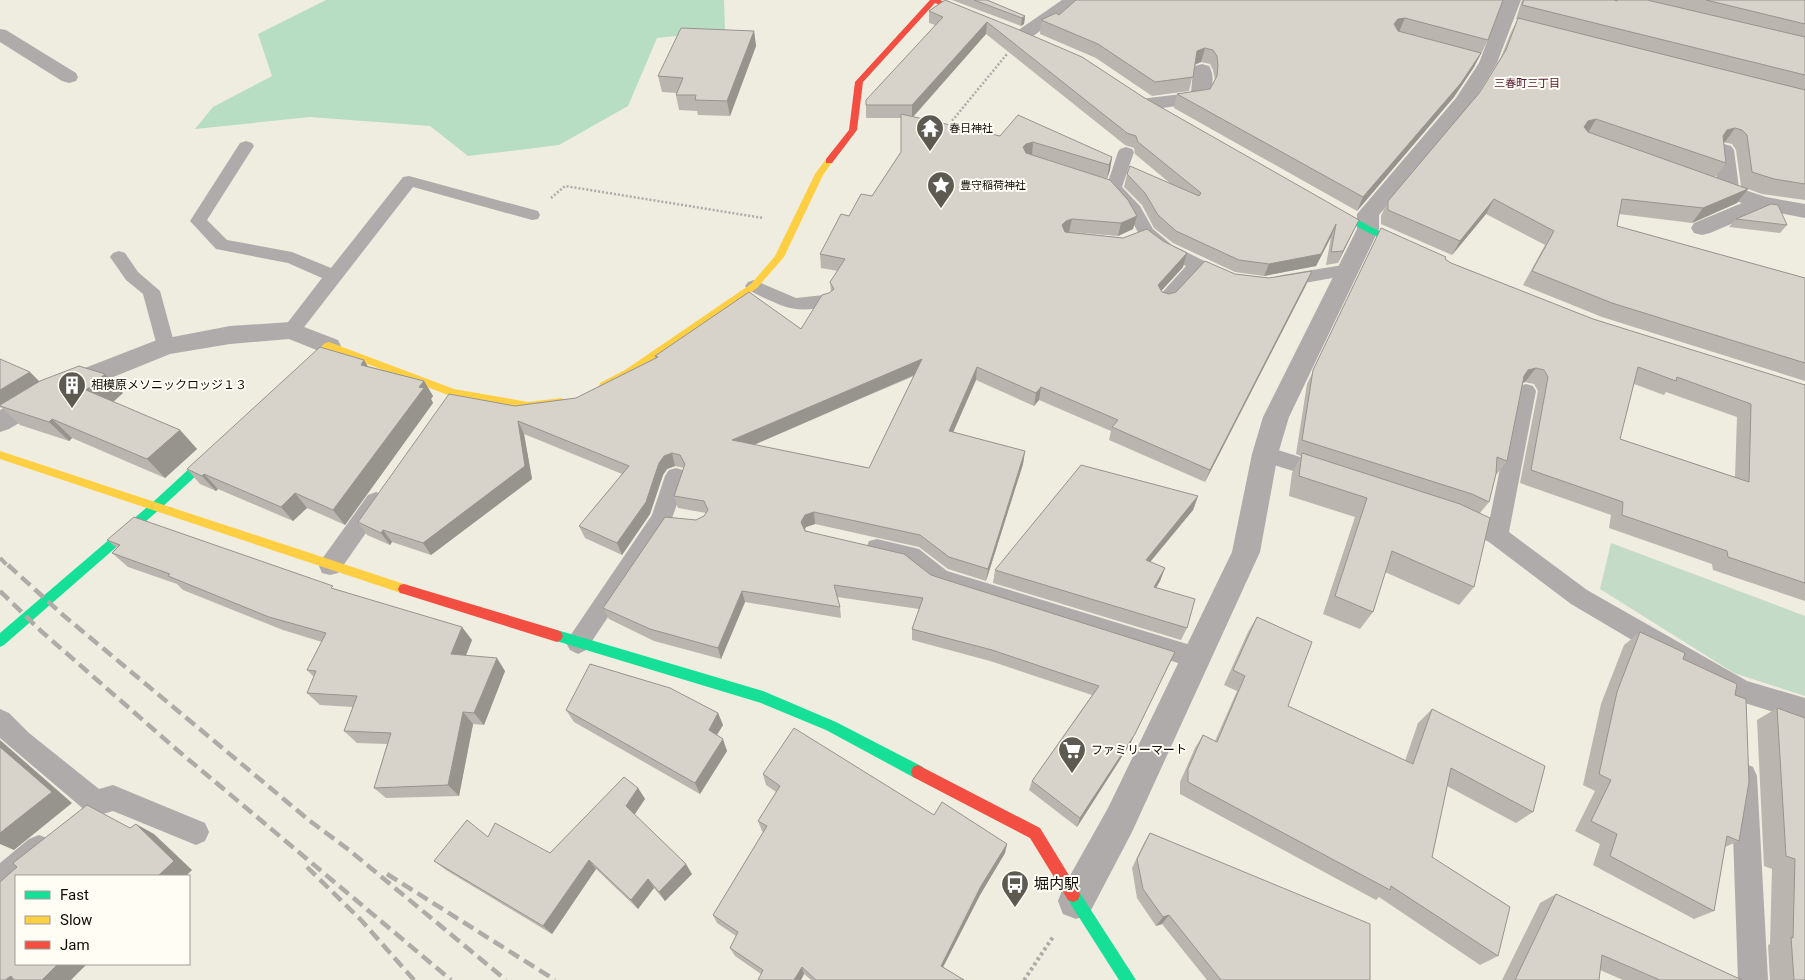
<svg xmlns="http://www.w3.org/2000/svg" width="1805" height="980" viewBox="0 0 1805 980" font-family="Roboto,'Noto Sans JP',sans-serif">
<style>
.green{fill:#c4dbc7}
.forest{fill:#b7ddc3}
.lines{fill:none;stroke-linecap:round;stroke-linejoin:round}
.path-far1{stroke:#aeaba8;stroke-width:2.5;stroke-dasharray:2 2;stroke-linecap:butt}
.path{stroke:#aeaba8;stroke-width:4;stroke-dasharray:3 3;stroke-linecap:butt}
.lane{fill:#aeabaa;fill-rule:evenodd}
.street{fill:#aeabaa;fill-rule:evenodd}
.fast{fill:#16e098;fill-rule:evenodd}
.slow{fill:#ffcf43;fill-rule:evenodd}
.jam{fill:#f24e42;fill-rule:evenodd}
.rail-far1{stroke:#afaca8;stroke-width:4;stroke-dasharray:9 4.5;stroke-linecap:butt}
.rail{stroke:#afaca8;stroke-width:4.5;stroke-dasharray:12 6;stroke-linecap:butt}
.wall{fill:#bab5ae;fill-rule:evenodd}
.shaded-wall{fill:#97948d}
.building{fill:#d8d3ca;stroke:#97948d;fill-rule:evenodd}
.labels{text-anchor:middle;stroke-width:4;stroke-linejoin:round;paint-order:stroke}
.far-neighbourhood-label{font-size:11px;fill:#55132e;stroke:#fffdf4}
.far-poi-label{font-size:11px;fill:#0e0c06;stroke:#fffdf4;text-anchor:start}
.poi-label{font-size:12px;fill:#0e0c06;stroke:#fffdf4;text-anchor:start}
.near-poi-label{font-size:15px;fill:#0e0c06;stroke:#fffdf4;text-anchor:start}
</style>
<rect width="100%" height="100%" fill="#efece0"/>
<polygon class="green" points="1611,543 1805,616 1805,696 1734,673 1600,589"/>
<polygon class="forest" points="326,0 724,0 725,31 657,38 628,106 559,145 468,156 430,126 310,117 195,129 213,107 272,76 258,34"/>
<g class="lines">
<g class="path-far1">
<polyline points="947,127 1007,54"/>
<polyline points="551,198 565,186 763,218"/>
</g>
<polyline class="path" points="1024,980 1053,937"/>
<g class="lane">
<polygon points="246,141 252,143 254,146 207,220 227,240 292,252 331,268 403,177 409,176 538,211 540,215 538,219 532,220 413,187 298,335 291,337 284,335 282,330 322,278 288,263 216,249 190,221 240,143"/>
<path d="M1126 147 1132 149 1134 152 1122 187 1140 206 1153 229 1172 245 1231 274 1234 278 1231 282C1220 285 1210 278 1200 273L1171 304 1165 306 1159 304 1156 300 1159 296 1186 266 1160 253 1140 236 1127 212 1106 188 1118 152 1120 149Z"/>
<polygon points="119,251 125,253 138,272 160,291 175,346 173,351 166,353 159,351 157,346 143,294 126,280 110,257 113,253"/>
<polygon points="1349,264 1355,266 1358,270 1355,274 1282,287 1276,285 1273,281 1276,277 1282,275"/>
<path d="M754 280 796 298 824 295 830 297 833 301 830 305C794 316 780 305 748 290L745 286 748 282Z"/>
<polygon points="1526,384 1533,386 1536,391 1509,532 1587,590 1747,681 1805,698 1805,722 1732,699 1571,604 1489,542 1452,524 1449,518 1452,512 1460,509 1489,522 1516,391 1519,386"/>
<polygon points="1265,446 1332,467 1335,473 1332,479 1325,481 1258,460 1255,454 1258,448"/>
<polygon points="676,468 683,470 687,476 670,524 586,650 578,654 570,650 566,643 570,636 652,515 665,476 669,470"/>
<polygon points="376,492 384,495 387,501 384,507 338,573 330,575 322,573 319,566 322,559 368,495"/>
<polygon points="877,539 919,549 947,571 1197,647 1205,650 1209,658 1205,666 1197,669 932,585 905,564 869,555 866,548 869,541"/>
<polygon points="0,709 9,713 29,733 99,789 113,785 205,823 209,832 205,841 196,845 113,811 96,816 87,812 0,738"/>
<polygon points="1744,763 1753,767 1757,776 1768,980 1738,980 1731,776 1735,767"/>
<path d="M39 835 49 839 53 849C46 864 32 876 16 876V885L0 895V863L29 839Z"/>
</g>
<g class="street">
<polygon points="1062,0 1083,0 1029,39 1023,40 1017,39 1014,35 1017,31"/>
<polygon points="1503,0 1521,0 1497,63 1474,101 1379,215 1379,229 1289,417 1278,454 1260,552 1132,832 1089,914 1076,919 1063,914 1058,901 1063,888 1108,808 1232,552 1252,454 1263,417 1357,229 1357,214 1456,98 1479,63"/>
<polygon points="0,29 6,30 76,73 78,77 76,81 69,83 62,81 0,42"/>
<path d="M1202 64 1209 66C1216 77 1212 92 1205 102L1148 110 1141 108 1138 104 1141 100 1148 98 1191 93 1193 70 1195 66Z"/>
<polygon points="1724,144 1731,146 1734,150 1739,188 1766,197 1805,204 1805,218 1764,210 1710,233 1702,235 1694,233 1691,228 1694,223 1742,203 1701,190 1697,185 1701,180 1708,179 1717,181 1714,150 1717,146"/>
<polygon points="291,322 338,340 341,346 338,352 329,355 289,339 230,344 170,354 59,399 9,429 0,432 0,410 41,385 157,340 230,326"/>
</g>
<g class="fast">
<polygon points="1326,202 1371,227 1415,247 1417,249 1415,251 1409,251 1365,231 1323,207 1322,205"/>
<polygon points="219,444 223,445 224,448 223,451 160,509 4,645 0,647 0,633 152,503 215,445"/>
<polygon points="557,630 763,691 836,722 923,767 925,772 923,777 918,779 913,777 826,730 761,703 553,640 551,636 553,632"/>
<polygon points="1073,888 1078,890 1136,980 1119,980 1068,900 1066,895 1068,890"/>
</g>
<g class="slow">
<polygon points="829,158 833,161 823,175 784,257 757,288 633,376 608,389 600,389 599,386 600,383 625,370 751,284 775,256 815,174 826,159"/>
<polygon points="329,342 454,389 528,402 562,398 567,402 562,406 528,410 453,397 331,350 302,378 294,378 293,375 294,372 325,343"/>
<polygon points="0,451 404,584 408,585 410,589 408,593 404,594 0,459"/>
</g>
<g class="jam">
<polygon points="930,0 940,0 980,16 973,18 935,3 863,82 857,130 832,163 826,163 826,159 849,130 855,82"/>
<polygon points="404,584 557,630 561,632 563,636 561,640 557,642 404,594 400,593 398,589 400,585"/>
<polygon points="918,765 1040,828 1078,890 1080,895 1078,900 1073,902 1068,900 1030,838 913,777 911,772 913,767"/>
</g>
<polyline class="rail-far1" points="0,558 9,567"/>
<g class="rail">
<polyline points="8,565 63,615 310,821 349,850 506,980"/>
<polyline points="0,591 41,631 176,749 451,980"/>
<polyline points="307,867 361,920 414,980"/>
<polyline points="387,874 555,980"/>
</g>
</g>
<g class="wall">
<path d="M945 0 1143 97 1353 232 1338 263 1326 265 1331 237 1316 266 1264 276 1235 272 1173 243 1154 228 1142 205 1124 187 1127 174 1171 184 1135 154 1134 148 1125 145 986 34 913 117 1000 136 1112 157 1110 170 1107 179 1048 160 1133 229 1118 236 1072 232 1123 238 1163 241 1187 253 1183 267 1161 291 1162 292 1169 294 1235 274 1269 278 1312 271 1306 285 1205 482 1109 440 1111 431 1039 400 1034 406 976 380 953 432 1025 451 1023 464 986 581 948 569 919 547 815 524 806 527 805 530 940 578 1175 652 1130 744 1077 827 1029 790 1032 781 1092 695 990 661 912 640V629L919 609 837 597 840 607 841 618 745 602 721 659 654 641 609 619 603 608 696 520 704 516 706 513 678 508 674 496 684 468 675 466 667 469 663 475 650 514 622 555 585 538 579 526 622 474 524 434 532 479 431 555 392 542 390 545 367 535 358 522 515 406 576 398 656 358 655 356 801 329 831 292 830 282 838 271 821 268 820 254 849 216 872 196 901 152V118H866V105L935 25 929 23V11ZM914 376 869 468 754 445 853 402Z"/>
<polygon points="952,0 987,0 1025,16 1024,24 1021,26"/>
<polygon points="1503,0 1488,40 1481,54 1474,67 1454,97 1357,211 1174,108 1177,94 1210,89 1215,80 1213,70 1210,64 1201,62 1195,65 1189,91 1152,96 1096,58 1040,34 1041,20 1059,15"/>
<path d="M1522 0H1805V200L1762 194 1748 189 1737 203 1692 223 1619 214 1617 226 1805 278V381L1602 317 1523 285 1545 245 1486 214 1452 255 1381 224V216L1388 201 1480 92 1501 57 1511 32 1518 19H1516ZM1723 142 1732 144 1736 150 1741 186 1715 177 1726 163Z"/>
<polygon points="754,31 756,46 730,116 698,115 697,111 679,110 676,95 677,93 662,92 658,76"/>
<polygon points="1736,219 1787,225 1780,233 1729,227"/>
<path d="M1381 228 1445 259 1451 263 1593 319 1805 385V601L1713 570 1712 564 1609 528 1611 515 1520 483 1538 391 1534 384 1525 382 1523 383 1507 461 1497 474H1496L1489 502 1480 513 1474 587 1459 605 1385 572 1373 612 1360 629 1323 614 1355 517 1289 496 1292 473 1301 456 1296 454 1307 384ZM1634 384 1664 395 1666 392 1737 417 1735 477 1620 439Z"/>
<polygon points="0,359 40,382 123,393 113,402 180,430 197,449 165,478 72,438 69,441 20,425 1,407 0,408"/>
<polygon points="368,366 424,381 433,396 431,399 433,403 345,525 307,508 293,521 218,489 216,491 200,484 187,469"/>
<polygon points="1198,496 1193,510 1150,562 1165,568 1160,581 1156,588 1187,628 1181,640 993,583 995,570"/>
<polygon points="107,540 337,590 472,640 466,656 505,671 484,725 473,724 459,796 386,798 374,788 387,744 357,743 344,731 353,707 320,705 307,693 314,677 307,670 322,642 283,630 183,590 177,584 128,567 112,553 117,548"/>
<polygon points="1257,617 1288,706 1405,761 1418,723 1432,709 1533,812 1516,823 1447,786 1432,857 1498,956 1480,965 1379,897 1376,900 1180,794 1180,782 1195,748 1203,735 1215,741 1237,691 1224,685 1248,632"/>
<polygon points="1640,632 1683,659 1735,695 1739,841 1725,847 1714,911 1694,919 1593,865 1600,844 1575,831 1595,791 1583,785 1601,704 1624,645"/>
<polygon points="1777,708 1805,718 1805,980 1770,980 1768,945 1770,944 1772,869 1764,866 1757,720"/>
<polygon points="566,710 718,713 723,725 717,735 727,751 700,794 574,722"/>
<polygon points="763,774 934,815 1007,844 1005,853 980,895 943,967 964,980 811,980 804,974 801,980 758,980 761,974 735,956 730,948 736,936 717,923 713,915 763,832 762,831 758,821 776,792 766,785"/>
<polygon points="638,788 645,799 634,814 692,874 665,901 654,888 638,909 596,869 552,934 446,870 434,861 550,853"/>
<polygon points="1150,833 1370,980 1207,980 1162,924 1156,926 1137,898 1132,868 1144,843"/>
<polygon points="1556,894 1742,980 1623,980 1600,970 1599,980 1502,980 1540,903"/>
</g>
<g class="shaded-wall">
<polygon points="1025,16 1024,24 1021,26 1022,18"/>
<polygon points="1405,18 1399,32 1394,24 1398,19"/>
<polygon points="987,22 986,34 912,118 912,105"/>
<polygon points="754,31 756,46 730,116 727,101"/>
<polygon points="1205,48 1201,62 1193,65 1197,51"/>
<polygon points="1481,53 1474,67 1454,97 1357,211 1363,197"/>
<polygon points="1596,119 1588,133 1584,127 1588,121"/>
<polygon points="1735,128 1725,142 1716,144 1727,130"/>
<polygon points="1033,142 1032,155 1021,161 1023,147 1026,144"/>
<polygon points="1112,157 1110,170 1107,179 1109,165"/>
<polygon points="1748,189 1737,203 1692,223 1703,208"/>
<polygon points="1494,199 1486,214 1452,255 1460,241"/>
<polygon points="1137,216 1133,229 1118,236 1121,223"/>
<polygon points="1072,219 1069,232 1060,239 1062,225 1066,221"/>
<polygon points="1359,220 1353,232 1338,263 1343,251"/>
<polygon points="1336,224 1331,237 1316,266 1264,276 1269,264"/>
<polygon points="1187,253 1183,267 1154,299 1158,285"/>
<polygon points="1312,271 1306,285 1205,482 1210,470"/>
<polygon points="922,359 921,372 735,453 732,440"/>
<polygon points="364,360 374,376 361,365"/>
<polygon points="977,367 976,380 948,444 949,431"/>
<polygon points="1536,368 1525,382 1518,384 1528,370"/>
<polygon points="30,372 41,383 0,406 0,390"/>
<polygon points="105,374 123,393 104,410 86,390"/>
<polygon points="424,381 433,396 431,399 433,403 345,525 333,510 419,387"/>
<polygon points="1041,387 1039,400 1034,406 1036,393"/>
<polygon points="52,419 72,438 69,441 49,422"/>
<polygon points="518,421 524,434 532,479 431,555 423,543"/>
<polygon points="180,430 197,449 165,478 147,459"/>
<polygon points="1025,451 1023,464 986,581 988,569"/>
<polygon points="672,453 675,466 667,469 663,475 650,514 622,555 617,543 659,463 664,456"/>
<polygon points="204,474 218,489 216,491 202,476"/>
<polygon points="295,493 307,508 293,521 281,507"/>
<polygon points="1198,496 1193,510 1141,573 1146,560"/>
<polygon points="814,512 815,524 806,527 802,534 801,522 805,515"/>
<polygon points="383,530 392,542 390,545 381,533"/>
<polygon points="1165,568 1160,581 1149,600 1154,587"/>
<polygon points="742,591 745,602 721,659 718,648"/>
<polygon points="462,627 472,640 461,667 451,654"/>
<polygon points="1175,652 1130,744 1077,827 1080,818"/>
<polygon points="497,658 505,671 484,725 474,713"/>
<polygon points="463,712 473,724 459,796 448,785"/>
<polygon points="718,713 723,725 713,741 709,730"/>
<polygon points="723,739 727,751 700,794 695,783"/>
<polygon points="0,740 72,803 14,850 0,844"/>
<polygon points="638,788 645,799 633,817 626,806"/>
<polygon points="136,824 154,834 192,870 186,876 158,876"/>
<polygon points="1007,844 1005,853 980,895 940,973 941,966 981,886"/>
<polygon points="589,860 596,869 552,934 543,926"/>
<polygon points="686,864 692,874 665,901 659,892"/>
<polygon points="648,879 654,888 638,909 631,900"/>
<polygon points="1169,915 1162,924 1156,926 1163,917"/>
<polygon points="58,964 87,964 71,980 42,980"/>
<polygon points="802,967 804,974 801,980 794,980"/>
<polygon points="11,976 25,980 5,980"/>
</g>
<g class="building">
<polygon points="945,0 1017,29 1082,57 1143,97 1359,220 1343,251 1331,252 1336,224 1321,254 1269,264 1239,260 1176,231 1158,215 1145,193 1127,174 1130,166 1199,196 1201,193 1138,142 1136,136 1127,133 987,22 912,105 866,105 866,100 943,17 929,11"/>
<polygon points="974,0 987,0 1025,16 1022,18"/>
<polygon points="1076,0 1503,0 1488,40 1405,18 1398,19 1394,24 1398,31 1481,53 1461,83 1363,197 1177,94 1210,89 1217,76 1218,66 1217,56 1213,50 1205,48 1197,51 1193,77 1155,82 1098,44 1041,20 1056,13 1059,15"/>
<polygon points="1524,0 1614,0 1617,1 1617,0 1647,0 1805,37 1805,75 1522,5"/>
<polygon points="1706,0 1805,0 1805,24"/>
<polygon points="1518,18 1805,90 1805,184 1774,179 1752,172 1747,135 1742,130 1735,128 1727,130 1723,136 1726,163 1596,119 1588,121 1584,127 1588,132 1748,189 1703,208 1622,199 1617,226 1805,278 1805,363 1612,303 1532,271 1554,231 1494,199 1460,241 1388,210 1388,201 1480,92 1506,50"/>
<polygon points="681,28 754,31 727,101 695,100 696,95 676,95 683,78 658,76"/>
<path d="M901 114 1000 136 1018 115 1112 157 1109 165 1033 142 1026 144 1023 147 1026 153 1110 180 1128 200 1137 216 1121 223 1072 219 1066 221 1062 225 1065 232 1123 238 1147 229 1163 241 1187 253 1158 285 1162 292 1169 294 1176 292 1205 261 1235 274 1269 278 1312 271 1210 470 1112 427 1118 420 1041 387 1036 393 977 367 949 431 1025 451 988 569 949 557 920 535 814 512 805 515 801 522 805 531 904 554 931 575 940 578 1175 652 1135 734 1080 818 1032 781 1099 686 992 650 912 629 923 598 834 585 840 607 742 591 718 648 650 629 603 608 665 517 696 520 704 516 708 510 704 501 674 496 685 464 680 455 672 453 664 456 659 463 646 502 617 543 579 526 629 466 518 421 525 466 423 543 383 530 381 533 358 522 449 394 515 406 576 398 658 357 655 356 749 292 801 329 822 295 829 293 834 289 830 282 845 259 820 254 841 214 849 216 861 194 872 196 901 152ZM922 359 869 468 732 440Z"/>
<polygon points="1771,204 1778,205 1787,225 1736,219"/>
<path d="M1381 228 1446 257 1445 259 1451 263 1593 319 1805 385V583L1728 557 1727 551 1622 515 1623 502 1531 470 1548 377 1544 370 1536 368 1528 370 1524 376 1507 461 1497 457 1496 474 1489 502 1472 494 1302 440 1313 370ZM1638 367 1676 381 1677 377 1751 404 1749 482 1620 439Z"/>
<polygon points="320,347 364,360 361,365 424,381 419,387 424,388 333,510 295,493 281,507 204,474 202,476 187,469"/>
<polygon points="0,359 30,372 0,390"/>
<polygon points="79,366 105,374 86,390 180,430 147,459 52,419 49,422 0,406 0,405 40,381"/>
<polygon points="1302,453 1460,504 1490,518 1474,587 1392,551 1373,612 1335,596 1367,498 1299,476"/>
<polygon points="1081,465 1198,496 1146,560 1165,568 1154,587 1195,599 1187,628 995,570"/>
<polygon points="134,517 333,586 331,588 462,627 451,654 497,658 474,713 463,712 448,785 374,788 391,733 344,731 357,696 307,693 316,671 307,670 326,633 269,617 168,576 170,574 112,553 120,545 107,540"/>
<polygon points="1257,617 1312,642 1288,706 1413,764 1432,709 1545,766 1533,812 1451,768 1432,857 1510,907 1498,956 1391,886 1390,890 1188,782 1188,769 1203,735 1217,742 1245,676 1233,670"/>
<polygon points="1640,632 1685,653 1683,659 1737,684 1735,695 1746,699 1749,782 1739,841 1727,836 1714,911 1610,856 1617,834 1591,821 1611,780 1599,774 1617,692"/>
<polygon points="590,664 670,688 718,713 709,730 723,739 695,783 566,710"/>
<polygon points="1777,708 1805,718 1805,980 1794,980 1791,937 1793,938 1795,859 1786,856"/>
<polygon points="794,728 934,815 942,802 1007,844 981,886 941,966 964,980 816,980 802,967 794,980 758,980 763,970 730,948 738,932 713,915 767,826 758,821 780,786 763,774"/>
<polygon points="0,747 52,792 0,833"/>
<polygon points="624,777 638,788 626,806 686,864 659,892 648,879 631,900 589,860 543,926 434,861 467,820 488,837 495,823 550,853"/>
<polygon points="87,805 130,828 136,824 174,861 158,876 16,876 16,964 58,964 42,980 14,980 11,976 5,980 0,980 0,882 17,867 13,863"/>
<polygon points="1150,833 1370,924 1370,980 1221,980 1169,915 1163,917 1143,889 1137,859"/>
<polygon points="1556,894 1742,980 1660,980 1602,955 1599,980 1515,980"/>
</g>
<defs>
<g id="temple-pin" transform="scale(1.4375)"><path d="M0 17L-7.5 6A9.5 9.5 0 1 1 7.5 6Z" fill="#5d5a52" stroke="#fffdf4"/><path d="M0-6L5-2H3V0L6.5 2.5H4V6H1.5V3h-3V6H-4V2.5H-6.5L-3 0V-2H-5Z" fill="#fff"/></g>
<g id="sight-pin" transform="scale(1.4375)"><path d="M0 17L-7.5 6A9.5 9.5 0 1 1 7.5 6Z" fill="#5d5a52" stroke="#fffdf4"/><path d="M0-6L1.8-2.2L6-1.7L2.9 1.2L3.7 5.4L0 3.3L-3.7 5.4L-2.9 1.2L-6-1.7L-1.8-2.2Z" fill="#fff"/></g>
<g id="building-pin" transform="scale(1.4375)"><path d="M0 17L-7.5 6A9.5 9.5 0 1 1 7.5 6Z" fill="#5d5a52" stroke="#fffdf4"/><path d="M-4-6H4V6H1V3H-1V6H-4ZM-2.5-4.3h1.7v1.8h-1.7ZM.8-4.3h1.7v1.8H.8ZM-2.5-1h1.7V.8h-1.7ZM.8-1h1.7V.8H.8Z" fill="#fff"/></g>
<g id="supermarket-pin" transform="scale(1.4375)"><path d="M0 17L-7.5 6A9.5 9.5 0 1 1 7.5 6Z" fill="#5d5a52" stroke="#fffdf4"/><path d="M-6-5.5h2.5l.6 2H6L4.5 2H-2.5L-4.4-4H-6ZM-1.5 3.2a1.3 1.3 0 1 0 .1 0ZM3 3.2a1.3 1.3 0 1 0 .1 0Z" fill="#fff"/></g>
<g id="bus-pin" transform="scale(1.4375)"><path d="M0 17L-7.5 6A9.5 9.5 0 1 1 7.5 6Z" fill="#5d5a52" stroke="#fffdf4"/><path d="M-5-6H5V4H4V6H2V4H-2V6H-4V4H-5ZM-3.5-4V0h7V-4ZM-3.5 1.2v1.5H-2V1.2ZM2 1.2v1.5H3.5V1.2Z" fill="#fff"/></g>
</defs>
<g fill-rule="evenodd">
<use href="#temple-pin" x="930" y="128"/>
<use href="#sight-pin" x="941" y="185"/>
<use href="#building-pin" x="72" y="385"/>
<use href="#supermarket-pin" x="1072" y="750"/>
<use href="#bus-pin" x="1015" y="884"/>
</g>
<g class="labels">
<g class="far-neighbourhood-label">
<text x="1527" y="87">三春町三丁目</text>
</g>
<g class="far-poi-label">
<text x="949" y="132">春日神社</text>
<text x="960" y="189">豊守稲荷神社</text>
</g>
<g class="poi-label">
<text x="91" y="389">相模原メソニックロッジ１３</text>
<text x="1091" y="754">ファミリーマート</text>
</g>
<g class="near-poi-label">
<text x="1034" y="889">堀内駅</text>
</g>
</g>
<rect x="15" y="875" width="175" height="90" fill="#fffdf4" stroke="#9f9d95"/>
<rect x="25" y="891" width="25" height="8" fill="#16e098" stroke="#9f9d95"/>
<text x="60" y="900" font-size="15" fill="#0e0c06">Fast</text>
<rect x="25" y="916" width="25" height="8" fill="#ffcf43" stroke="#9f9d95"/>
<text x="60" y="925" font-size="15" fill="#0e0c06">Slow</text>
<rect x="25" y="941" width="25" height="8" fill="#f24e42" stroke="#9f9d95"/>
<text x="60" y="950" font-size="15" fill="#0e0c06">Jam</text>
</svg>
